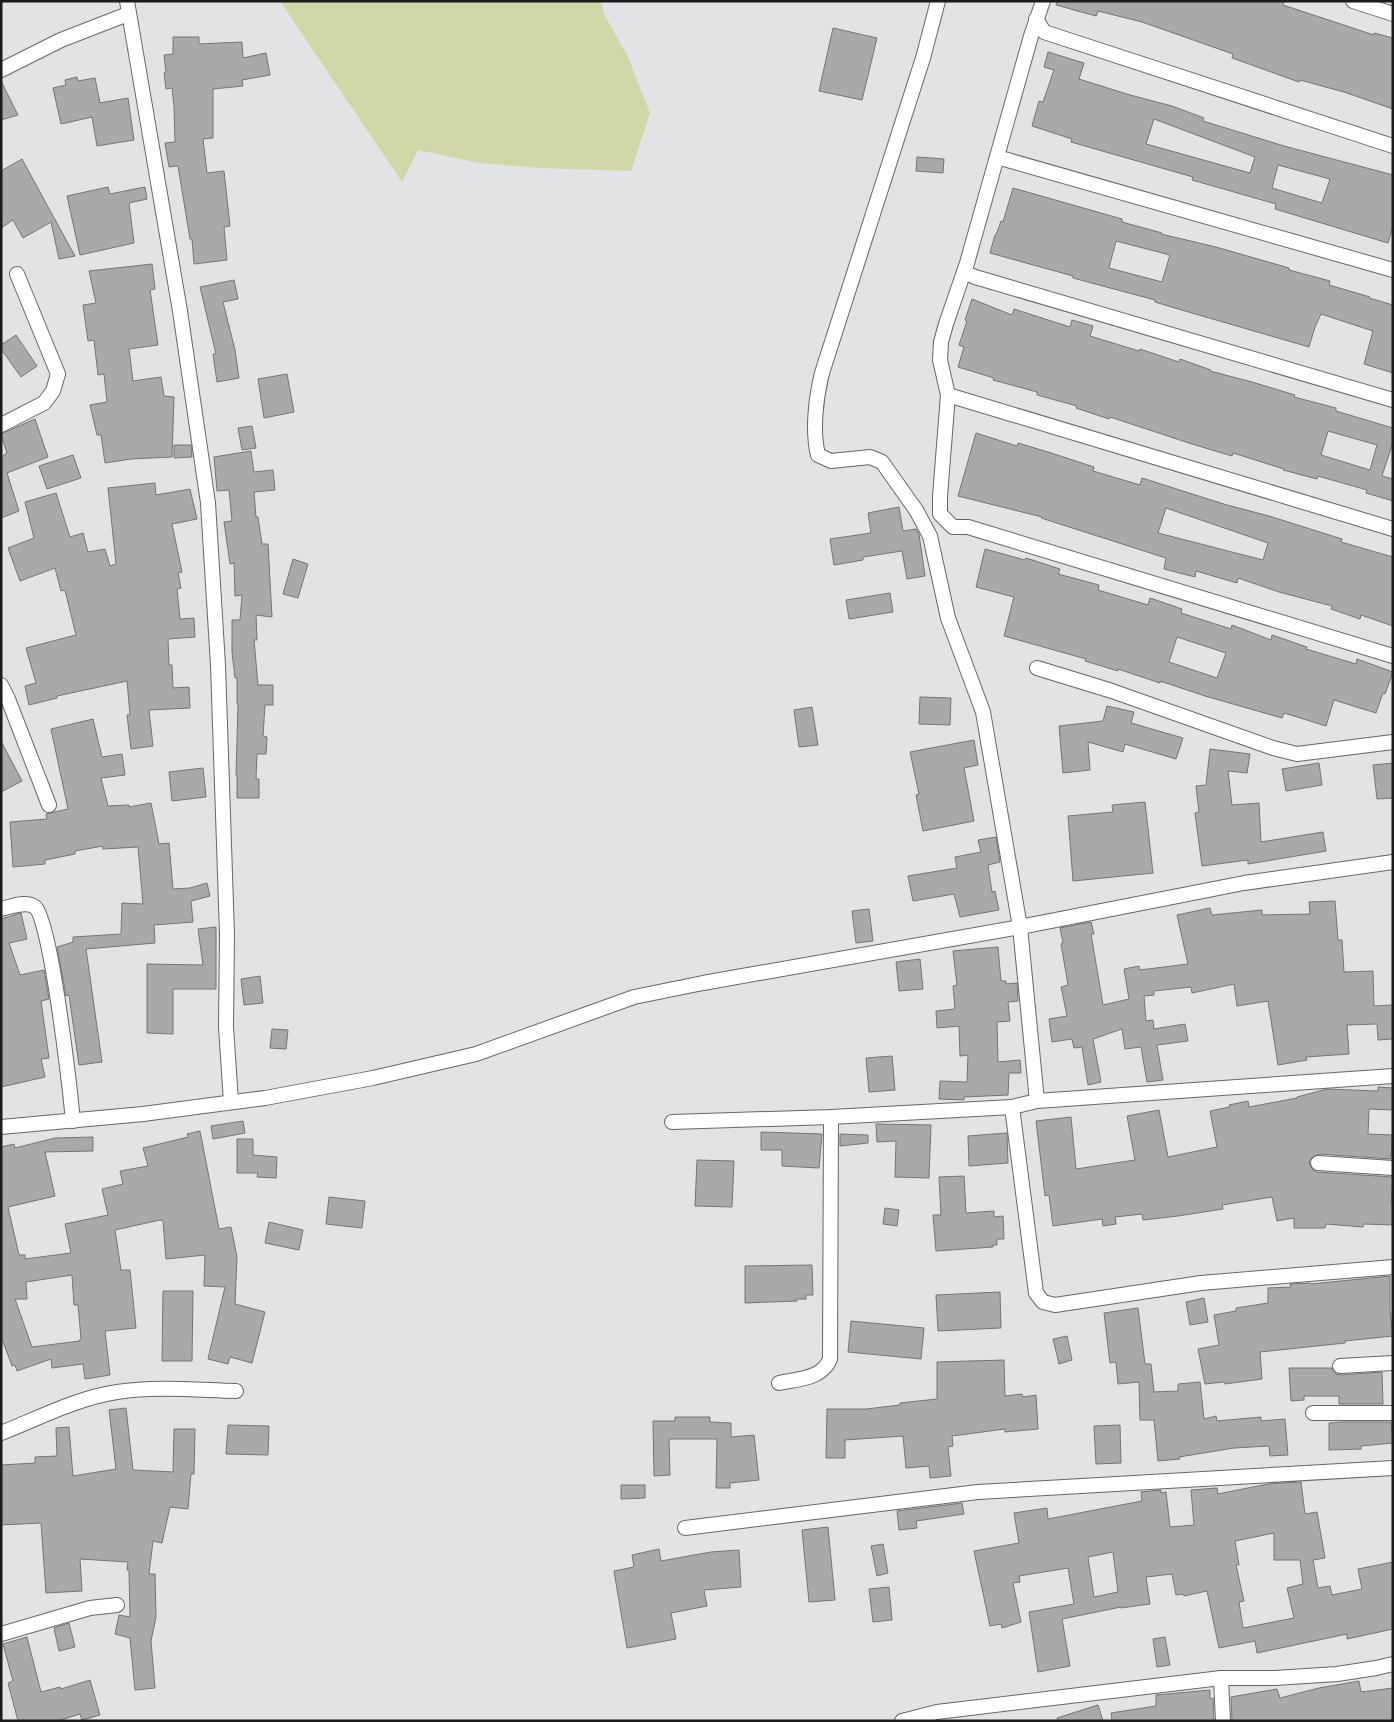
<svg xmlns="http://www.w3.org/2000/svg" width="1394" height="1722" viewBox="0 0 1394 1722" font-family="'Varela Round',sans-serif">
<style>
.green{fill:#d2d7a8}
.building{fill:#a9a8aa;stroke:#757476;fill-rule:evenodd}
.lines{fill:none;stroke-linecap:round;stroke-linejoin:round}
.street-casing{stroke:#656768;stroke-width:16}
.street{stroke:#fff;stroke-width:14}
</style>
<rect width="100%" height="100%" fill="#e2e3e5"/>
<polygon class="green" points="280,1 601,1 604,14 628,57 650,113 631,171 540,168 480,163 418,150 402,182"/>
<g class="building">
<polygon points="1057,1 1284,1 1283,5 1374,35 1374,33 1393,38 1393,109 1344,92 1300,80 1299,82 1232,58 1233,54 1142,22 1098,11 1096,16 1056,5"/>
<polygon points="833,28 877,38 862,100 819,91"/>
<polygon points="173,37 199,37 199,44 242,42 243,58 266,53 270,75 242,80 243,86 213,89 213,138 203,139 207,173 224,171 230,226 224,227 227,260 194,264 192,239 190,239 178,166 169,167 165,143 175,142 174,106 172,88 166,89 164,73 166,72 164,55 173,54"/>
<path d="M1048 52 1084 63 1079 79 1130 95 1172 106 1204 118 1203 121 1284 146 1393 175V226L1388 243 1275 209 1276 204 1192 180 1193 177 1071 142 1072 139 1032 126 1039 101 1043 102 1054 70 1044 67ZM1154 119 1255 157 1250 173 1146 144ZM1278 165 1330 179 1322 203 1272 188Z"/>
<polygon points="77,77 78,81 95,78 100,103 128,98 134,140 97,146 92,117 61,124 53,88 66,85 65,80"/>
<polygon points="1,81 18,115 1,120"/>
<polygon points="917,157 944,159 943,173 916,171"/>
<polygon points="22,159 53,216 75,256 59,259 51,222 23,238 13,220 1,228 1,171"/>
<polygon points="108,187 110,194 145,187 147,199 129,203 134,243 80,255 67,196"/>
<path d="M1013 188 1122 219V222L1162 233 1161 234 1216 247 1289 268V270L1330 281 1329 285 1370 297 1369 298 1393 305V373L1364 364 1373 331 1321 314 1315 327 1309 347 1185 311 1155 302V300L1073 278V276L990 253 995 235H996L1001 221 1003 222ZM1116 241 1170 255 1162 282 1109 268Z"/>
<polygon points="152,264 155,289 150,290 158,345 129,349 133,381 161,377 164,396 174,397 172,457 131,459 105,463 101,435 97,435 90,405 107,402 104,374 98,375 94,340 88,341 83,305 96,303 89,271"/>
<polygon points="234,280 238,299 223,302 235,350 239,378 217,382 213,354 216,354 200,287"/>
<path d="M972 299 1012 315 1014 309 1070 327 1072 320 1093 326 1090 336 1139 351 1140 349 1179 362 1180 359 1211 370 1210 371 1252 382 1295 395 1294 397 1336 408V411L1393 428V442L1382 476 1393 479V501L1366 493 1367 490 1318 476 1317 479 1283 470 1284 469 1233 453 1232 456 1192 444 1110 417 1109 419 1076 408 1077 406 1037 395V392L993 380 994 378 958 367 964 347 959 345 967 321 965 320ZM1328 431 1377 445 1370 470 1321 455Z"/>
<polygon points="16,335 37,366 21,377 1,349 1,345"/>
<polygon points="287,374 294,412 264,418 258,379"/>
<polygon points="35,419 48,457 7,473 19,511 1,518 1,457 7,453 1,434"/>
<polygon points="252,426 256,448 242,450 238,428"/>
<path d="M976 433 1017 446 1018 443 1048 452 1094 467 1093 471 1140 485 1142 478 1227 505 1269 516 1342 539 1341 542 1393 557V626L1361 615 1360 619 1331 609 1332 606 1279 592 1238 578 1237 583 1196 571 1195 577 1164 569 1166 558 1041 518 1042 517 958 496ZM1166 508 1268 543 1263 560 1158 533Z"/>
<polygon points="174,445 191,445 192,457 174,458"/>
<polygon points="251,451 254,472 273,470 275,490 254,492 256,517 258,517 262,544 268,544 272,617 256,615 257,640 254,640 258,685 273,685 273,705 265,705 263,736 267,737 266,754 257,754 256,779 259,779 259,798 237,798 237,775 236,775 238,704 237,704 237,678 235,678 232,652 232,620 240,620 242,595 235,596 234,563 230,564 224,522 232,521 229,490 217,491 214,457"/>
<polygon points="73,455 81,478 47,489 39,466"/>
<polygon points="155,483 156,495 190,489 197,519 172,524 182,572 178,573 181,588 177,589 180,619 194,618 195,637 168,639 169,665 172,665 173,688 189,687 190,708 149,710 153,746 131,749 127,715 130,715 127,681 57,696 57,698 29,705 25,686 36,683 26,648 76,635 65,590 61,591 55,568 20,581 8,548 34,538 25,502 56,493 70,537 83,533 88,552 105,549 110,566 116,564 108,488"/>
<polygon points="899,507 903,531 916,529 919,534 925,576 907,579 902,551 863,557 863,560 834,565 830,539 871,533 868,513"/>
<path d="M985 549 1025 560 1026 558 1060 569 1058 574 1099 585 1098 590 1148 605 1150 598 1182 609 1181 613 1231 629 1232 625 1271 640 1272 635 1307 647 1306 649 1356 664 1357 659 1393 672 1385 694 1383 693 1376 713 1334 700 1326 726 1284 713 1282 718 1205 696 1160 681V683L1118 669V671L1085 661 1086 659 1004 636 1014 597 976 587ZM1177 637 1226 653 1217 678 1169 662Z"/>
<polygon points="293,559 308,564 298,598 283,594"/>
<polygon points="890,593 893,612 849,619 846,600"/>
<polygon points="920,697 951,698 950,725 919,724"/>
<polygon points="1107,706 1134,712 1131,723 1183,738 1176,759 1125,744 1123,752 1088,742 1090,770 1063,773 1059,726 1103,721"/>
<polygon points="812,707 818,745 799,747 794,710"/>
<polygon points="93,719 102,757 122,754 125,775 101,778 108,806 129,805 129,807 151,803 159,844 169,843 173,889 190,888 207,883 210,896 191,901 193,922 154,925 155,943 86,949 102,1062 79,1065 69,995 66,996 57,947 73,942 73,937 121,934 122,903 143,904 138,847 103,849 103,846 75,851 75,854 45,860 45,864 13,867 10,822 47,819 46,814 68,809 51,729"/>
<polygon points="974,740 978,765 964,768 974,821 923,831 916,795 919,794 910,752"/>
<polygon points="1,741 22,781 1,792"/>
<polygon points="1210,749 1250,754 1247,773 1228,771 1232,805 1259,803 1261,842 1323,832 1326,851 1248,864 1248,860 1202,866 1195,813 1199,812 1196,786 1206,785"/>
<polygon points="1319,763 1322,785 1286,791 1282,769"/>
<polygon points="1393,763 1393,798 1377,799 1373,765"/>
<polygon points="203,768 206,797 172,801 169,772"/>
<polygon points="1145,802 1153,873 1073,881 1068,816 1113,812 1112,805"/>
<polygon points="996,837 1000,862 988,865 992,892 995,891 999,910 960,917 954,894 913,901 908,876 957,868 955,857 981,852 978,840"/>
<polygon points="1335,901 1338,940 1342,940 1344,972 1373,971 1374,1006 1393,1005 1393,1039 1378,1040 1377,1024 1347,1025 1349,1054 1306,1057 1307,1060 1278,1065 1268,1001 1237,1006 1234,984 1192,993 1191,987 1154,991 1154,995 1144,996 1146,1021 1153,1020 1154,1029 1185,1024 1188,1041 1157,1045 1163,1080 1147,1082 1141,1047 1125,1049 1122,1029 1093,1039 1101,1082 1088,1085 1082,1047 1074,1048 1072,1039 1052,1042 1049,1019 1067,1016 1061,987 1068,985 1061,944 1063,943 1060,928 1091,922 1094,934 1091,934 1103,1005 1129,999 1124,969 1139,966 1140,970 1188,964 1177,915 1210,908 1212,915 1262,910 1262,915 1310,914 1309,902"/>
<polygon points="869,909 873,941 856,943 852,911"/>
<polygon points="21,913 27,939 9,943 20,975 44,970 49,999 41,1001 49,1058 41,1059 45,1077 1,1087 1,919"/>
<polygon points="216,927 216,989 173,989 173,1034 147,1033 147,964 203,965 198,929"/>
<polygon points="998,947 1001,981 1006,981 1006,984 1017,983 1018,1001 1008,1002 1010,1021 997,1022 998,1062 1020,1060 1021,1073 1009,1073 1008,1095 964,1097 964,1100 939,1099 940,1081 967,1082 968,1055 960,1056 959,1026 937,1028 936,1011 955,1009 953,986 957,985 953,951"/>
<polygon points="920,959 923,989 899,991 896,962"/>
<polygon points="260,976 263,1003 244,1005 241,979"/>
<polygon points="272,1029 288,1030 286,1049 270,1048"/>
<polygon points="892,1056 895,1090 869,1092 866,1058"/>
<polygon points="1378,1087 1393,1088 1393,1110 1369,1109 1368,1134 1392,1135 1391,1159 1319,1154 1311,1158 1309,1163 1313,1170 1317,1172 1393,1177 1391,1205 1393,1205 1393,1225 1364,1224 1363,1227 1326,1224 1325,1228 1294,1228 1294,1218 1277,1221 1272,1197 1222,1205 1223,1209 1178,1216 1143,1220 1142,1214 1115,1217 1116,1224 1103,1226 1102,1219 1053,1226 1049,1195 1045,1196 1036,1121 1071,1117 1076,1169 1135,1160 1127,1116 1159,1110 1168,1157 1217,1147 1210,1111 1230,1107 1229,1105 1248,1101 1249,1107 1297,1098 1297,1097 1327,1089 1378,1091"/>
<polygon points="243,1121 245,1133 213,1139 211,1126"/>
<polygon points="876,1124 931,1125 929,1178 895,1177 896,1141 877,1142"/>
<path d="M200 1131 219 1229 231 1227 237 1257 235 1304 265 1312 252 1363 230 1357 228 1364 208 1359 225 1287 204 1286 205 1255 166 1259 163 1221 160 1220 115 1230 121 1270H130L136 1328 105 1331 110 1375 85 1379 83 1364 52 1368 51 1359 17 1371 15 1365 12 1366 1 1336V1147L14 1144 15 1148 55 1138 93 1137V1151L45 1152 55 1196 8 1207 19 1255H25V1259L71 1253 65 1224 108 1215 102 1189 123 1184 120 1171 148 1166 143 1148 188 1137 187 1134ZM72 1275 74 1305H78L81 1339H80V1341L32 1347 15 1299H27L26 1282Z"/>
<polygon points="761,1132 822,1134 819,1168 782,1166 782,1150 761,1150"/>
<polygon points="1007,1133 1008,1163 969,1166 968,1136"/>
<polygon points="840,1134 868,1135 868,1143 840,1146"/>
<polygon points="237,1139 253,1139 253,1155 277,1157 276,1178 257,1177 258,1173 237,1173"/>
<polygon points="697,1160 734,1161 732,1207 695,1206"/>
<polygon points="964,1176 966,1213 994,1211 994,1217 1003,1216 1004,1239 997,1239 997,1245 993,1245 993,1247 936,1251 933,1215 941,1215 939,1177"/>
<polygon points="329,1197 365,1201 362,1228 326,1224"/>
<polygon points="885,1208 899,1210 897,1226 883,1224"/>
<polygon points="269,1222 303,1230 299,1250 265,1243"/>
<polygon points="812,1265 813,1295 806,1295 806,1299 797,1299 797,1301 745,1303 745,1266"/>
<polygon points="1390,1276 1390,1311 1393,1336 1345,1341 1345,1343 1260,1352 1262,1379 1225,1384 1224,1382 1205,1384 1198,1349 1219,1345 1214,1315 1236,1311 1236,1308 1268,1303 1268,1288 1291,1287 1290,1284 1310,1283 1311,1284"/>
<polygon points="163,1291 193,1291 192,1361 162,1361"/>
<polygon points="1000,1292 1001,1328 938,1331 936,1295"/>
<polygon points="1204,1298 1208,1322 1190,1325 1186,1302"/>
<polygon points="1138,1308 1145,1364 1151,1364 1154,1392 1178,1391 1178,1384 1200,1382 1204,1419 1216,1416 1217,1421 1261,1417 1261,1421 1285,1419 1288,1455 1270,1456 1269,1446 1234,1448 1179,1457 1180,1459 1158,1461 1154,1420 1140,1420 1139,1382 1118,1384 1116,1362 1110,1363 1104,1313"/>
<polygon points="851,1321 924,1328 921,1359 848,1352"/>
<polygon points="1067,1336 1072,1360 1059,1364 1053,1339"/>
<polygon points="1004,1360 1005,1396 1022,1394 1023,1397 1036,1395 1038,1429 1005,1432 1005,1429 952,1436 953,1446 948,1447 951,1476 930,1478 929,1466 906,1468 903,1436 845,1440 845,1458 826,1458 827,1409 866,1409 900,1405 900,1403 937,1399 937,1362"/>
<polygon points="1289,1368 1332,1368 1336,1374 1340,1375 1382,1372 1383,1404 1339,1404 1339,1396 1304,1396 1304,1400 1291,1401"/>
<polygon points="126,1408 133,1470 173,1472 174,1429 195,1429 194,1474 191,1474 188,1509 170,1507 162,1543 153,1541 149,1574 155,1574 156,1617 151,1641 155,1688 135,1690 130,1638 115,1634 119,1615 130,1617 129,1570 127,1570 128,1562 80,1559 82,1591 46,1593 41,1523 1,1525 1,1465 35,1463 35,1457 57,1456 56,1428 69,1427 73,1476 116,1469 109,1410"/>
<polygon points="675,1417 710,1417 710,1422 731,1423 731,1437 754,1435 759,1480 730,1483 730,1488 716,1488 717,1439 669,1439 670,1475 654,1476 653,1421 675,1421"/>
<polygon points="1340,1422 1391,1422 1393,1443 1361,1446 1361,1449 1329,1450 1329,1423"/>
<polygon points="228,1425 269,1426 268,1455 226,1454"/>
<polygon points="1120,1425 1121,1463 1096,1464 1094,1426"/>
<path d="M1301 1482 1305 1514 1317 1512 1325 1558 1313 1560 1318 1588 1330 1586 1332 1595 1362 1589 1358 1569 1393 1562V1629L1347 1639V1634L1257 1653 1255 1641 1219 1648 1207 1591 1184 1596 1183 1594 1176 1595 1172 1574 1146 1577 1150 1604 1121 1608V1607L1062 1619 1070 1666 1038 1672 1029 1612 1074 1604 1068 1568 1019 1576 1020 1582 1013 1583 1021 1622 1002 1628 1001 1624 990 1626 974 1551 1019 1543 1014 1513 1047 1508 1048 1519 1142 1501 1141 1492 1161 1490V1493L1166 1492 1170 1527 1194 1525 1191 1490 1217 1488 1218 1494 1268 1484ZM1274 1533V1560H1300L1303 1584 1287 1588 1294 1618 1243 1628 1239 1602 1244 1601 1236 1565H1239L1235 1541ZM1113 1552 1118 1592 1094 1597 1088 1557Z"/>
<polygon points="621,1485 645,1485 645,1498 621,1499"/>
<polygon points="962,1503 964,1514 916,1521 917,1528 899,1530 897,1511"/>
<polygon points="828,1527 835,1600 809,1602 802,1530"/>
<polygon points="883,1544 888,1573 877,1576 871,1546"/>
<polygon points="659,1549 661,1561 711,1552 739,1550 741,1587 704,1590 707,1606 671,1613 676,1639 627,1648 614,1571 634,1567 632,1555"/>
<polygon points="889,1587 892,1620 873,1622 869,1589"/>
<polygon points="69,1623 75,1647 59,1651 54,1628"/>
<polygon points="27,1637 41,1692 60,1687 61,1689 90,1680 100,1715 82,1720 80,1714 57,1721 18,1721 8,1683 13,1681 3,1644"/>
<polygon points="1165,1637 1170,1665 1157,1667 1153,1639"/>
<polygon points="1359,1681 1361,1692 1393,1688 1393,1721 1232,1721 1231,1697 1277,1689 1280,1698 1319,1688"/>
<polygon points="1210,1690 1210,1699 1213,1698 1214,1721 1112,1721 1111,1713 1156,1706 1156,1695"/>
<polygon points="1098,1705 1103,1721 1058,1721 1057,1718"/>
</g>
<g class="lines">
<g class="street-casing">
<g id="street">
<polyline points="127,1 180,311 208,503 218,665 227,934 226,1027 231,1102"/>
<path d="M938 1 923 58 822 373C816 397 812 431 818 455L831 461 870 457 882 462 916 510 930 536 948 618 983 712 1020 927 1037 1101 1393 1076"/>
<polyline points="1043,1 1031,36 967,263 946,324 941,342 940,360 948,395 940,496 940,514 953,527 968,527 1393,656"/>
<polyline points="1353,1 1393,14"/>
<polyline points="1036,19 1044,32 1393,146"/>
<polyline points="1,70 61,40 128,14"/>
<polyline points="997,157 1393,270"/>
<polyline points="964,272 975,277 1393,400"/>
<polyline points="948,395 1393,529"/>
<polyline points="1,425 44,403 53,391 58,374 17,274"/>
<polyline points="1037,668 1112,691 1273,748 1297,754 1393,742"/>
<polyline points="1,685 8,699 49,805"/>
<path d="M1 909C11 907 26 900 35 907 51 920 70 1090 73 1121"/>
<polyline points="1037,1101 1012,1107 1036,1293 1043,1302 1055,1305 1201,1283 1393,1267"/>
<polyline points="672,1122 831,1117 1012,1107"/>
<polyline points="1,1127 143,1114 265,1098 373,1078 476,1054 634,997 703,983 1020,927 1244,883 1393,862"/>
<polyline points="1318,1163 1393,1168"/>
<polyline points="1340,1366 1393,1363"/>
<path d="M779 1383C798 1379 822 1379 830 1359L831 1117"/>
<polyline points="1313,1413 1393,1413"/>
<path d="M1 1433C39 1418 77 1398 117 1392 156 1386 197 1390 236 1391"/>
<polyline points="685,1528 978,1492 1393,1468"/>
<polyline points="1,1634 90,1608 117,1605"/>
<polyline points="1221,1678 1223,1721"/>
<polyline points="902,1721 937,1712 1221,1678 1275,1678 1337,1674 1376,1668 1393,1664"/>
</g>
</g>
<use href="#street" class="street"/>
</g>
<rect width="1394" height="1722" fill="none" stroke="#1b1b1c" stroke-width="5"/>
</svg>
